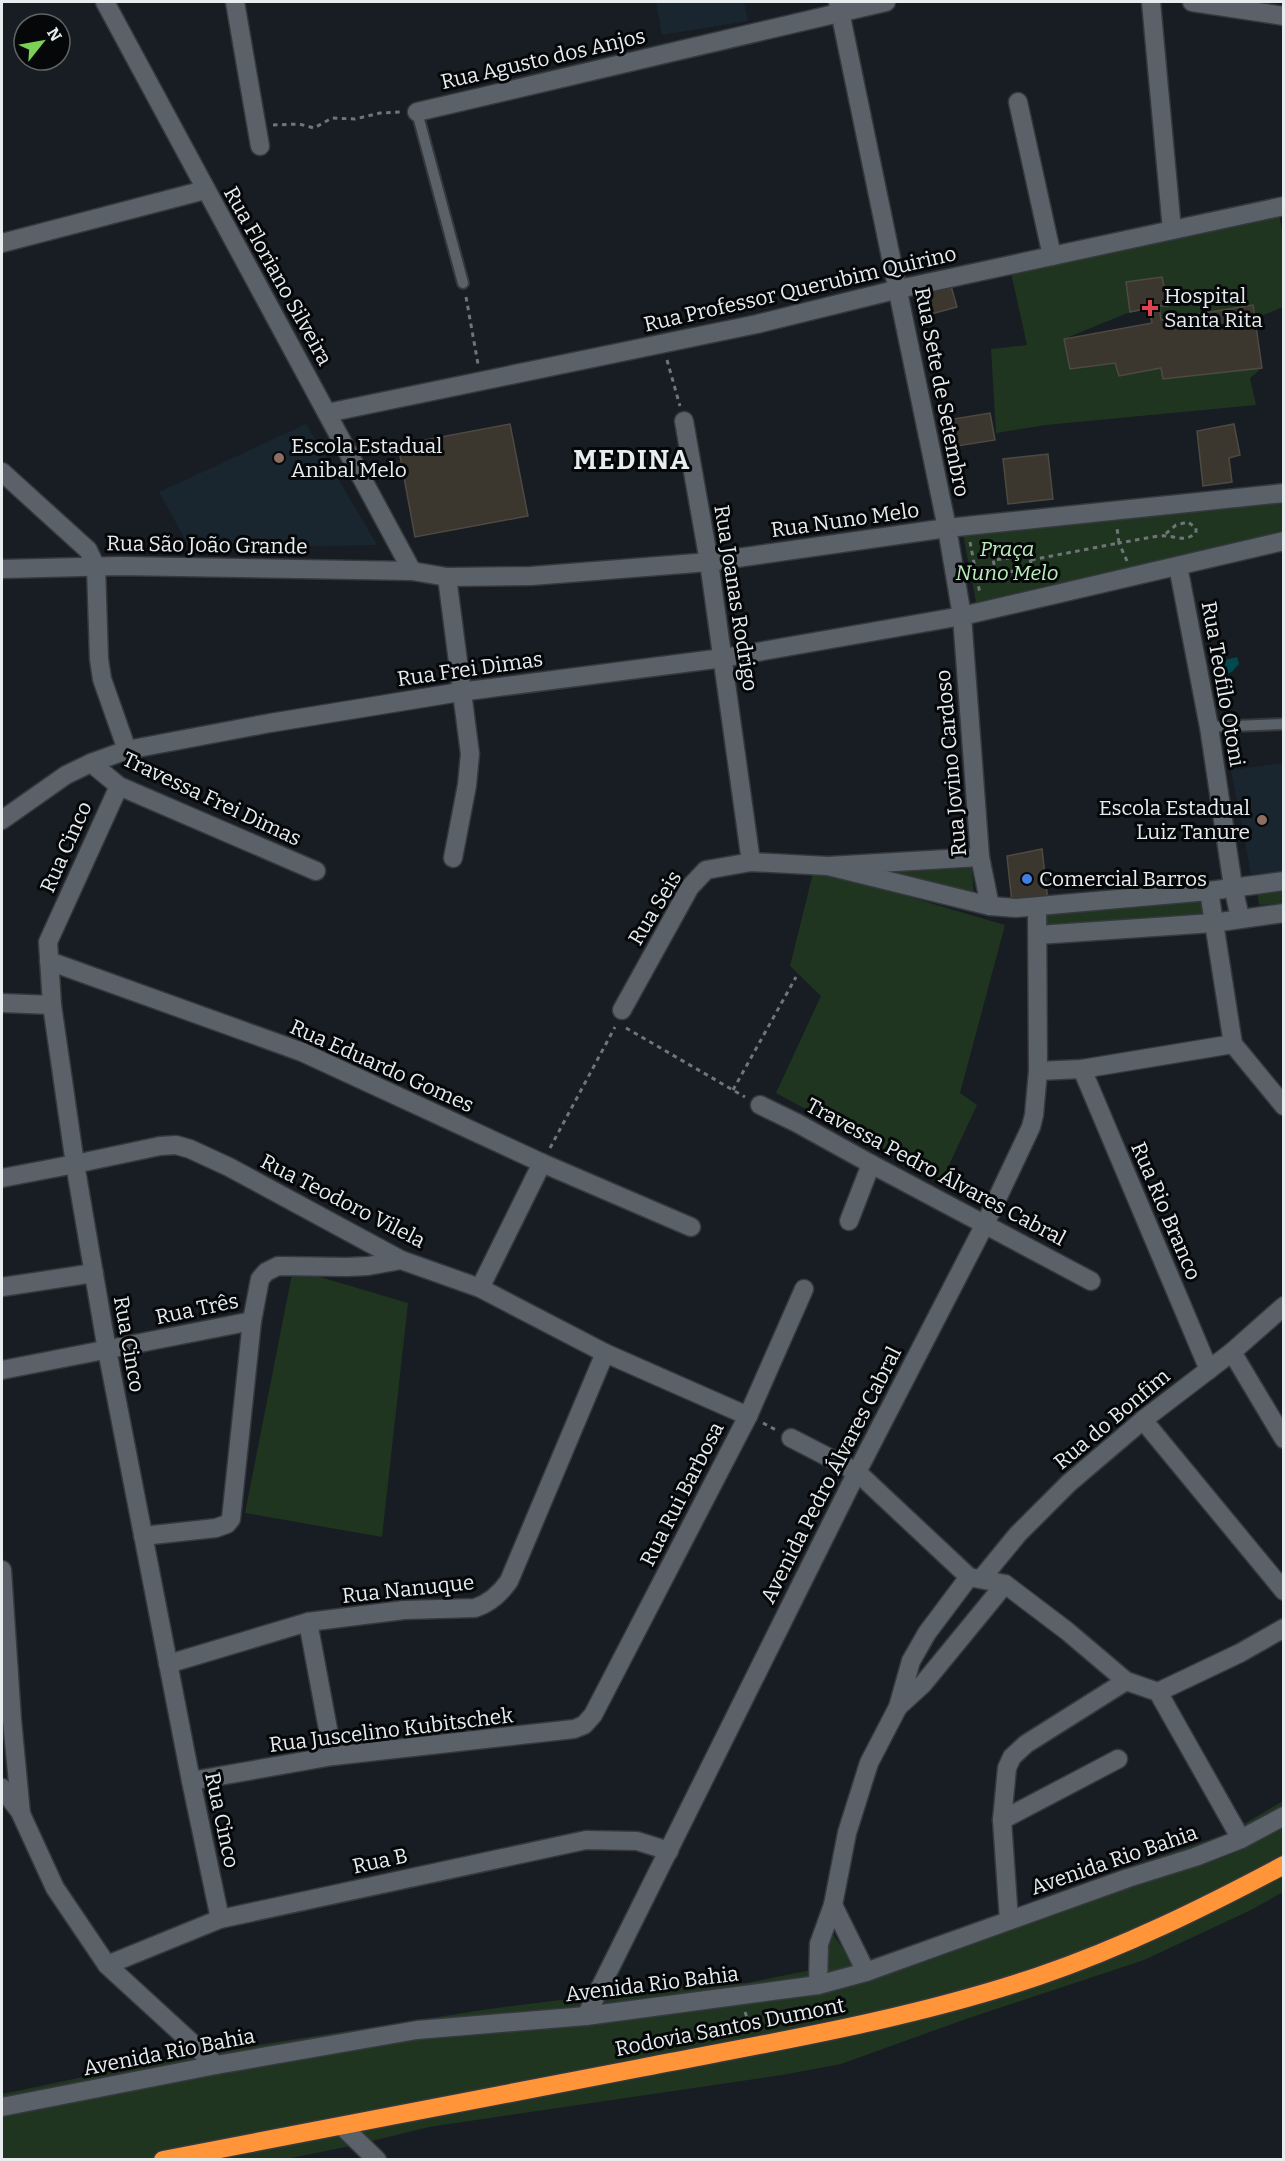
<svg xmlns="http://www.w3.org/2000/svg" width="1285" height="2161" viewBox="0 0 1285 2161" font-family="Bitter,serif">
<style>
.built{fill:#1a262f}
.green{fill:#1f3520}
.water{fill:#01494e}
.building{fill:#3b372f;stroke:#4e4a42;stroke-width:1.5}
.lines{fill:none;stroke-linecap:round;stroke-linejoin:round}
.lane-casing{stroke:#35393e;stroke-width:14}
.street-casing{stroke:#35393e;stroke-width:21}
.secondary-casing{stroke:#35393e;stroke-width:21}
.highway-casing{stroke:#35393e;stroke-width:21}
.path{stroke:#6f7579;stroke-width:3;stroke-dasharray:4.5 4.5;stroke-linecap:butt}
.lane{stroke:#5a6168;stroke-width:10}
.street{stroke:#5a6168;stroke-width:18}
.secondary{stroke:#5a6168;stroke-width:18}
.highway{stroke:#ff9438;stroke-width:18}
.health-dot{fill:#e0444e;stroke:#050709;stroke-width:2}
.education-dot{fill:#8d6e63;stroke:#050709;stroke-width:2}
.shop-dot{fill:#3f7fe0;stroke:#050709;stroke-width:2}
.labels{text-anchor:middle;stroke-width:6;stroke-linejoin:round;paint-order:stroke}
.street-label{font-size:21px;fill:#e7ecef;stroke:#050709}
.poi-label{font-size:21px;fill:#e7ecef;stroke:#050709;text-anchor:start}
.park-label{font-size:21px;font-style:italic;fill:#b9f0ba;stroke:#050709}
.district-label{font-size:27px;font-weight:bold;letter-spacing:1.5px;fill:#e7ecef;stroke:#050709}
</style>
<rect width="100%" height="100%" fill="#171d22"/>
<g class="built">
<polygon points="656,2 744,2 748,21 662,35"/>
<polygon points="306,424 377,545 190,548 159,492"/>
<polygon points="1283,763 1283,871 1251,874 1231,770"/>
</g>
<g class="green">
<polygon points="1279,215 1284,238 1283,307 1256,318 1253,305 1161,320 1159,306 1168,306 1162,277 1127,282 1130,312 1064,339 1070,369 1115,363 1161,368 1163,379 1262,368 1250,378 1256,405 1046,425 996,433 991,349 1027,345 1011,273"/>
<polygon points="1283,499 1283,532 976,602 963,534"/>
<polygon points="972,868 974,896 885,872"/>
<polygon points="814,869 1005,925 960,1093 977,1105 941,1182 776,1093 821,996 790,966"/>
<polygon points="1283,885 1283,903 1259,905 1257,888"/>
<polygon points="1206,900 1208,918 1047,931 1047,915"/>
<polygon points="293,1269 408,1303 382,1537 245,1513"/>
<polygon points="1283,1801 1283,1892 1253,1909 1144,1960 966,2019 841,2064 782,2075 429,2127 351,2146 281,2160 2,2159 2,2094 179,2057 489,2009 688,1984 746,1983 827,1967 829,1929 854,1964 946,1935 1132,1866 1228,1833"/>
</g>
<polygon class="water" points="1237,657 1239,664 1232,672 1217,676 1214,663"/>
<g class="building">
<polygon points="1162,277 1168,306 1159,306 1161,320 1253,305 1262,368 1163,379 1161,368 1119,376 1115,363 1070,369 1064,339 1152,323 1149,308 1130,312 1126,282"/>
<polygon points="951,286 957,307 920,317 914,296"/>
<polygon points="990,413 995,440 945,448 941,421"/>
<polygon points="510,424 528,516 415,537 398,445"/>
<polygon points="1234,424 1240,455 1229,458 1232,482 1203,486 1197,431"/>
<polygon points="1048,454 1053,499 1008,504 1003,459"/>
<polygon points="1042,849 1048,901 1012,903 1007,856"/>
</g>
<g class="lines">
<g class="lane-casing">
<g id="lane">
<polyline points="417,112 463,283"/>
<polyline points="1209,727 1284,724"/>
</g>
</g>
<g class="street-casing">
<g id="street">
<polyline points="105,2 412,571"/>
<polyline points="235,2 260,146"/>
<polyline points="838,2 947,528 962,616 980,857 990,906"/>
<polyline points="1151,2 1172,230"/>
<polyline points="1192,2 1284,16"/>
<polyline points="1018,102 1052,256"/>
<polyline points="417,112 886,2"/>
<polyline points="2,243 205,190"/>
<polyline points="327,413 757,324 899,289 1284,206"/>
<polyline points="684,421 709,562 751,862"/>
<polyline points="2,472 88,550 96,567 99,659 102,679 127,750"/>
<polyline points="1178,566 1209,727 1233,886 1240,918"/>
<polyline points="2,569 120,566 412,571 447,577 531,576 709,562 947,528 1284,493"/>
<polyline points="447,577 470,754 467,785 453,858"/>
<polyline points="91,763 119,786 316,871"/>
<polyline points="119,786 48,942 52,1005 75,1164 107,1350 191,1781 220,1919"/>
<polyline points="2,820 66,775 91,763 127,750 270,723 460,692 723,658 962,616 1284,541"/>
<polyline points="828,866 990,906 1016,908 1209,891 1284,881"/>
<polyline points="1209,891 1233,1044 1284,1106"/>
<polyline points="1038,935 1213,923 1284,913"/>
<polyline points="49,961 302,1052 542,1163 691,1227"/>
<polyline points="2,1003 52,1005"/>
<polyline points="622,1010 690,887 706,870 751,862 828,866 980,857"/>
<polyline points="1082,1069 1209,1370"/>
<polyline points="1038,1071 1082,1069 1233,1044"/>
<polyline points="760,1105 797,1123 871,1164 1091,1281"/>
<polyline points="2,1178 75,1164 160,1146 176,1145 190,1149 229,1167 401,1260 480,1288 605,1353 748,1416"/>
<polyline points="849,1221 871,1164"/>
<polyline points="2,1287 94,1273"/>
<polyline points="480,1288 542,1163"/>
<polyline points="1232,1352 1284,1439"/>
<polyline points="2,1370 252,1321 260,1279 266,1272 278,1266 347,1267 368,1266 401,1260"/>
<polyline points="1143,1420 1284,1591"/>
<polyline points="791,1438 857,1472 969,1577 1005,1584 1067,1631 1126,1681 1158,1692 1241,1839"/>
<polyline points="143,1536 216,1528 227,1524 231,1519 252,1321"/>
<polyline points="2,1570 12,1720 21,1814 55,1888 107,1965 216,2065"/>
<polyline points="981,1579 1018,1534 1069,1483 1143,1420 1232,1352 1284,1306"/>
<polyline points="308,1622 333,1756"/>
<path d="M168 1664 308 1622 404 1610 475 1608C490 1603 500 1594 509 1581L605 1353"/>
<polyline points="1158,1692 1240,1653 1284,1628"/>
<polyline points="899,1706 923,1684 1005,1584"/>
<polyline points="191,1781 333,1756 574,1729 584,1725 593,1715 748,1416 804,1289"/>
<polyline points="2,1788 21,1813"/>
<polyline points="1002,1820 1118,1759"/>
<polyline points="833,1905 866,1972"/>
<polyline points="1009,1920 1002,1820 1007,1768 1012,1757 1026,1744 1126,1681"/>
<polyline points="107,1965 220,1919 586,1840 637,1841 669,1851"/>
<polyline points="818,1985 819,1944 833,1905 847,1833 869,1763 898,1707 911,1661 927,1633 969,1577"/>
<polyline points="586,2016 857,1472 985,1224 1031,1127 1034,1115 1038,1071 1037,907"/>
<polyline points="342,2126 377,2160"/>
</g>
</g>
<g class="secondary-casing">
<polyline id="secondary" points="2,2107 216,2065 417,2030 586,2016 818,1985 866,1972 1128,1878 1195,1857 1241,1839 1284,1816"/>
</g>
<g class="highway-casing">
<path id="highway" d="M163 2160C322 2129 481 2099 640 2068 773 2042 909 2020 1039 1976 1124 1947 1205 1907 1284 1865"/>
</g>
<g class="path">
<polyline points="273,125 299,124 314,128 332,118 355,119 380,113 401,112"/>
<polyline points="466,297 478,364"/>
<polyline points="667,360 680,406"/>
<polyline points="970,542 980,594"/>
<path d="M984 543C1001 559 1006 558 1029 555L1032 567 997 575 993 560 1009 558"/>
<polyline points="1031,560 1119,543 1117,528"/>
<path d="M1127 561 1119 543C1132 541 1145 538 1159 536 1173 534 1183 544 1196 533V528L1188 522 1176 525 1163 536"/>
<polyline points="626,1028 745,1097"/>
<polyline points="733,1090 796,977"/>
<polyline points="550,1148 615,1027"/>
<polyline points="763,1423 776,1430"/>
<polyline points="745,2012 751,2029"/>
</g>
<use href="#lane" class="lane"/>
<use href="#street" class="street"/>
<use href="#secondary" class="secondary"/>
<use href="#highway" class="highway"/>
</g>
<path class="health-dot" d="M1147 299h6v6h6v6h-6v6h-6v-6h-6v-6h6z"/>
<g class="education-dot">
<circle cx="279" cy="458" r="6"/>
<circle cx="1262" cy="820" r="6"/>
</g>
<circle class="shop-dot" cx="1027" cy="879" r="6"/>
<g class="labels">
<g class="street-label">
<text transform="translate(543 59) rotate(-13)" y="7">Rua Agusto dos Anjos</text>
<text transform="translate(278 276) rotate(61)" y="7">Rua Floriano Silveira</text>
<text transform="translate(800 289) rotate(-13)" y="7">Rua Professor Querubim Quirino</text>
<text transform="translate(942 392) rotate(79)" y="7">Rua Sete de Setembro</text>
<text transform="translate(845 520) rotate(-8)" y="7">Rua Nuno Melo</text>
<text transform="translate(207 545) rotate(1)" y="7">Rua São João Grande</text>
<text transform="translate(736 598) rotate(81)" y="7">Rua Joanas Rodrigo</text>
<text transform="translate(470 669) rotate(-8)" y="7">Rua Frei Dimas</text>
<text transform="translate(1223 684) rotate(80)" y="7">Rua Teofilo Otoni</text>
<text transform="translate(951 763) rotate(-95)" y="7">Rua Jovino Cardoso</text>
<text transform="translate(212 799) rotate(25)" y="7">Travessa Frei Dimas</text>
<text transform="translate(66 847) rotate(-66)" y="7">Rua Cinco</text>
<text transform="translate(655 908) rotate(-59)" y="7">Rua Seis</text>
<text transform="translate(382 1066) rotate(24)" y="7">Rua Eduardo Gomes</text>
<text transform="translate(936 1172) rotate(28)" y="7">Travessa Pedro Álvares Cabral</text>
<text transform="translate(343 1201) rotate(27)" y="7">Rua Teodoro Vilela</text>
<text transform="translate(1166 1211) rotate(67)" y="7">Rua Rio Branco</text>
<text transform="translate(197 1309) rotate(-12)" y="7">Rua Três</text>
<text transform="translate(129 1344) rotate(80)" y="7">Rua Cinco</text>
<text transform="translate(1112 1419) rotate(-40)" y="7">Rua do Bonfim</text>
<text transform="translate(831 1475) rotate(-63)" y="7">Avenida Pedro Álvares Cabral</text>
<text transform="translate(682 1494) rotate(-63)" y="7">Rua Rui Barbosa</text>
<text transform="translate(408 1589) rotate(-6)" y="7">Rua Nanuque</text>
<text transform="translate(391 1730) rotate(-7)" y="7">Rua Juscelino Kubitschek</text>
<text transform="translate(222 1820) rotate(78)" y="7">Rua Cinco</text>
<text transform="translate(1114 1860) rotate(-19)" y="7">Avenida Rio Bahia</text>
<text transform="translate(380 1861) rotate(-12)" y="7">Rua B</text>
<text transform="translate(652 1984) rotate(-7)" y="7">Avenida Rio Bahia</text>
<text transform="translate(730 2027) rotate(-11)" y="7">Rodovia Santos Dumont</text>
<text transform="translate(169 2052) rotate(-11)" y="7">Avenida Rio Bahia</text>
</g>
<g class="poi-label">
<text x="1164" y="303">Hospital<tspan x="1164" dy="24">Santa Rita</tspan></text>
<text x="291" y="453">Escola Estadual<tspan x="291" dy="24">Anibal Melo</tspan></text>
<text x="1250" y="815" text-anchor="end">Escola Estadual<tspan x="1250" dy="24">Luiz Tanure</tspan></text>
<text x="1039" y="886">Comercial Barros</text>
</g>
<g class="park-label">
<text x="1007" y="556">Praça<tspan x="1007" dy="24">Nuno Melo</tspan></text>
</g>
<g class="district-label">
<text x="632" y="469">MEDINA</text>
</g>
</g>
<rect width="1285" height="2161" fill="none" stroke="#e7ecef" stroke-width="6"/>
<g transform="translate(42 42) rotate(59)"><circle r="28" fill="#050709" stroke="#5f6365" stroke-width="1.5"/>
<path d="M0-4.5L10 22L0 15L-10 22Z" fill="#7ad156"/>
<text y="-9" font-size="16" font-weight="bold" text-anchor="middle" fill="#e7ecef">N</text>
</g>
</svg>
